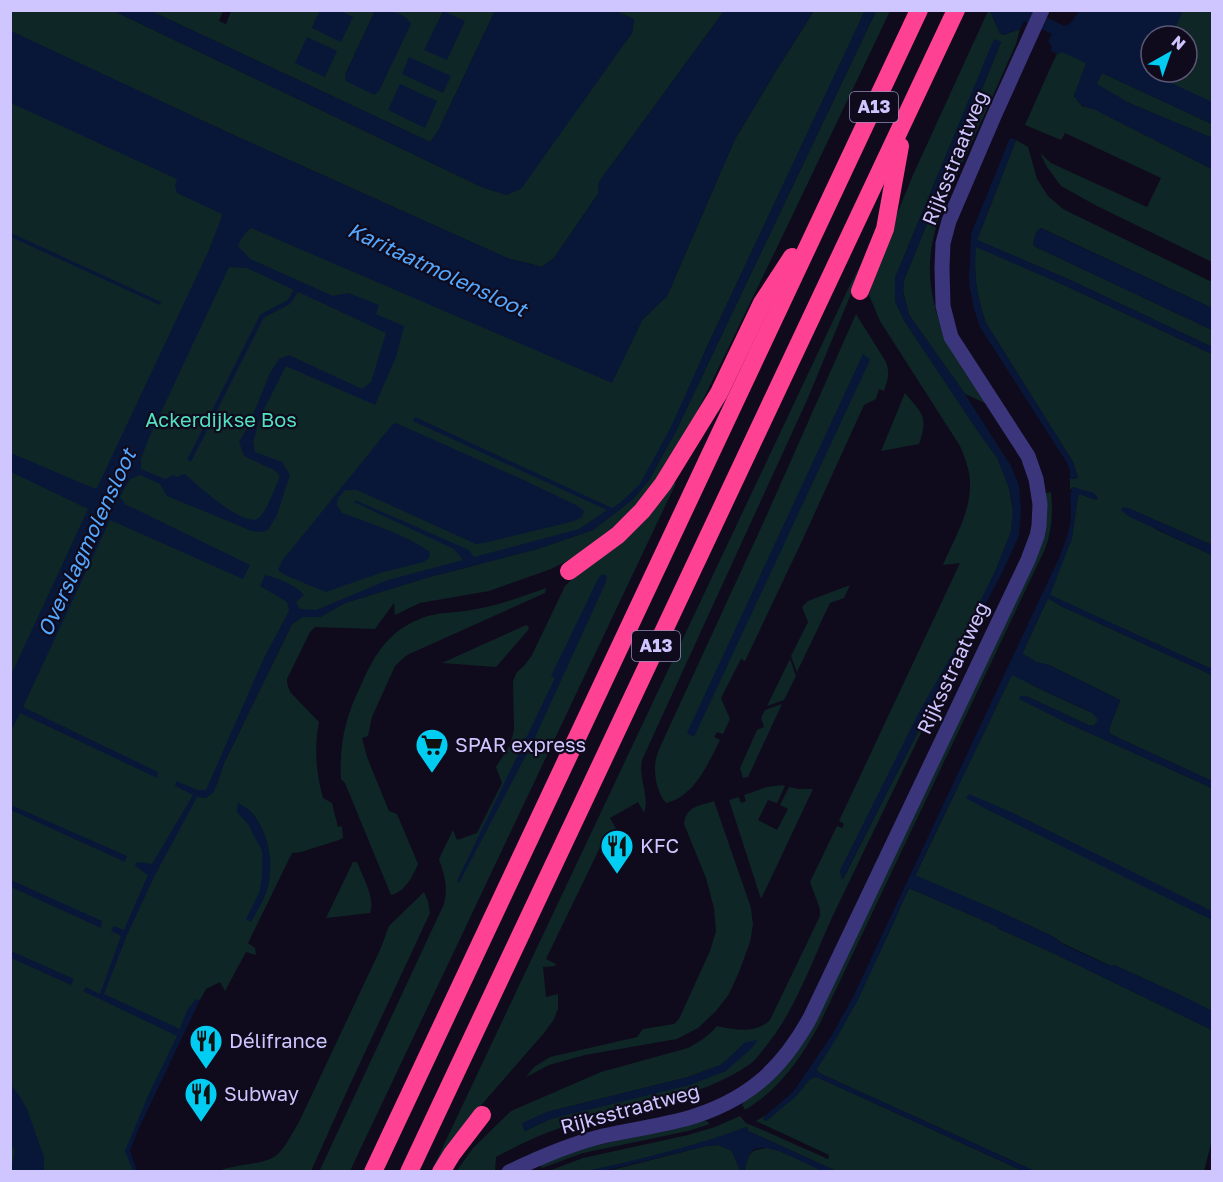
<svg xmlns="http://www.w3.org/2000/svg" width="1223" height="1182" viewBox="0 0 1223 1182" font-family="'Golos Text',sans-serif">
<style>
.green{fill:#0e2626;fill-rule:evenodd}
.water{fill:#081738;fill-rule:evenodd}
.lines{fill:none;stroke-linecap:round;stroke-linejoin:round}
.stream{stroke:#081738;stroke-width:4.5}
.street{stroke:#3b357c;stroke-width:15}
.highway{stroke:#ff4193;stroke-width:18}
.labels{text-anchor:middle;stroke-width:4.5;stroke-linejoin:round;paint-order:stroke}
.shield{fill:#0f0b1c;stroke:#958ebb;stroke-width:1.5}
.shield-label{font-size:18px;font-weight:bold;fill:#cfc6ff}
.street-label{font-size:20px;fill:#cfc6ff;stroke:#0f0b1c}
.park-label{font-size:20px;fill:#52dfc2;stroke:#0f0b1c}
.poi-label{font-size:20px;fill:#cfc6ff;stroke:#0f0b1c;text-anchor:start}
.water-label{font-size:21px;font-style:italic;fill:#54a7ff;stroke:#0f0b1c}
</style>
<rect width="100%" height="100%" fill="#0f0b1c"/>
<g class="green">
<polygon points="10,11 114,11 482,187 507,195 632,33 634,19 615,11 724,11 599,182 598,194 554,258 542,267 507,258 447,231 229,133 18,35 11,31"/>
<polygon points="151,11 223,11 219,21 226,24 231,11 320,11 312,28 353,17 339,11 351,11 355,12 356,11 375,11 345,75 408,19 389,11 495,11 438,131 430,142"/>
<path d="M814 11H865L705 351 674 427 636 491 593 524 564 537 344 602 319 614H298L287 623 212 785 217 784 224 763 292 624 302 617H320L345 603 426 578 537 549 593 530 633 499 649 480 676 431 876 11H890L783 235 685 437 658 481 620 522 573 558 551 569 489 591 420 603 395 615 394 603 375 629 315 627 310 632 287 679V683L290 692 319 722C314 747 316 773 323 798L332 803 338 827 342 826 343 838 339 840 301 852 292 853 248 943 255 948 256 955 246 952 225 991 220 982 206 989 200 1000H198L128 1151 134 1171H11V92L615 376 642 320 667 296 735 139 777 69ZM238 803C241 806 247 808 250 811 269 831 275 866 266 892 263 902 256 912 250 922L267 877 265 846Z"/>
<path d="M988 11H990L1000 33 1003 35 1020 29 1016 44C1001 78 986 111 971 144 951 189 924 235 931 286 937 333 961 367 987 404L965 394 909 315 903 291 904 280 1001 42 994 40 895 278V301L905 322 977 430 998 459 1009 488 1017 532C958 658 897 782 837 907 814 955 796 1012 762 1051 758 1056 755 1061 750 1064 698 1100 633 1106 575 1123 547 1131 521 1144 496 1157L495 1171 456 1172 473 1148 511 1111 601 1072 688 1048C699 1042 709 1036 717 1026 736 1030 755 1034 770 1020L820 916V909L810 882 837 826 842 828 844 824 839 821 960 563 943 565C954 539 971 512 970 483 970 470 965 458 960 446L880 321 869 295 879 258 913 175ZM919 713 926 716 843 879 840 871ZM746 1042 726 1071 610 1104 550 1119 525 1131 522 1124 547 1112 688 1077 721 1065Z"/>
<polygon points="1170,11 1212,11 1212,106 1139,72 1187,72 1187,36 1157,36"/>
<polygon points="1062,51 1087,63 1074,96 1082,106 1094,109 1212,169 1212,262 1097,206 1061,186 1047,167 1040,153 1051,163 1147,207 1161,178 1065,133 1061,140 1025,125 1053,62 1057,54"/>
<polygon points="1102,73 1212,124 1212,138 1127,102 1096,84"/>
<path d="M1016 140 1028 147 1037 179 1048 196 1063 209 1212 282V308L1041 228C1035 233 1033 239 1034 246L1212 330V347L1068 279 977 240Z"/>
<path d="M872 243 808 398 642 760C638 780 650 795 644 813L638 802 610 818 616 829 607 833 546 959 556 964 555 966 543 967 546 997 558 994V1009L554 1019 544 1033 477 1110 434 1171 431 1172 849 287Z"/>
<path d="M976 246 1064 285 1212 354V545L1128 508 1157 530 1212 555V669L1049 595 1072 538 1078 496 1080 494 1096 500 1073 487 1070 490V479L1078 478 1073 462 986 323C977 299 973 272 976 246Z"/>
<path d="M856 314 886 362C890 374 888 379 884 391L879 389 876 399 864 405 802 541 745 661 741 659 721 698 730 719 723 734 717 732 714 737 720 740C708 764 694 797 666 803 657 793 653 773 656 759 657 754 659 749 661 745L765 519Z"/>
<path d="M905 393C922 414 929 416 919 444L881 451Z"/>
<path d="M672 482 676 483 350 1171 319 1172 444 904C448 886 445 877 439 859L452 832 453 830 457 840 477 833 502 783 496 767 510 745 514 730 513 681 517 672 524 666 532 655 565 586Z"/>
<path d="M1051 492C1053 512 1052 530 1045 549L820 1023C801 1058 780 1089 745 1110L742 1104 744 1101C771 1083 786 1068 805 1041L1034 562 1045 493Z"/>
<polygon points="850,585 844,598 830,603 797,672 791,656 808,622 802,607 808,601"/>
<path d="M546 588 545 593 407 655 395 666 372 717 368 736 362 738 367 757 389 811 397 814 418 864C413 876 405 892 391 895L345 783 341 779C339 743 346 715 362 683 375 653 390 630 422 618 437 612 455 613 471 610 497 606 521 597 546 588Z"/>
<polygon points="1048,598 1061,606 1212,675 1212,781 1112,735 1110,733 1109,729 1120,700 1049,665 1036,662 1023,654 1023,652"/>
<polygon points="526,625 528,626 529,629 496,667 442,663"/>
<polygon points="790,659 796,676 784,700 767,706"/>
<path d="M1012 674C1038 689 1066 701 1093 713L1097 718V722L1094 726 1088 725 1026 696 1063 721 1212 788V1011L1180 995 1114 965 1111 966 1062 943 1054 937 996 910 915 876Z"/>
<polygon points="782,704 748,777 743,778 740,768 757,730 764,727 761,718 765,710"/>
<polygon points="782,785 785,786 777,803 768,800 758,820 777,830 788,809 780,805 789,787 798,789 813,789 761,899 729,800 739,797 741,803 746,801 744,795 767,787"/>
<path d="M714 801 751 908 753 925 750 942 739 972 729 994 716 1011 698 1028 677 1039 585 1055 549 1065 526 1077 534 1067 550 1057 637 1037 643 1029 674 1024 679 1019 710 951 716 931 714 908 706 878 684 824C686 806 699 806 714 801Z"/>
<path d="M353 862H357C362 875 376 900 370 913L326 918Z"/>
<path d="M909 888 996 926 999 929 1051 952 1212 1030V1140L1204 1171H1035L821 1074 816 1070C853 1012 881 951 909 888Z"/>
<path d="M424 892 428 901 430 913 347 1091 311 1171H219C236 1163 265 1166 278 1154 287 1145 292 1133 299 1122L380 950 389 926Z"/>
<polygon points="815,1077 819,1078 1023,1171 836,1171 748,1131 747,1127 706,1142 625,1163 587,1171 546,1172 583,1158 688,1135 715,1127 740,1116 746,1123 758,1128 828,1159 829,1155 756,1121 766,1115 763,1119 766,1121 796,1096 809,1080"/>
<polygon points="705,1120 710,1124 688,1131 583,1153 542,1168 540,1164 581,1149"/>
<polygon points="719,1145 732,1151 740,1170 740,1172 604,1172 706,1146"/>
<path d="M768 1148 780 1151 824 1171 744 1172C749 1153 748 1150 768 1148Z"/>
</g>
<g class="water">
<path d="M865 10 876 11 676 431 649 480 633 499 593 530 537 549 426 578 345 603 320 617H302L292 624 224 763 214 792 206 798 197 797 155 875 127 935 104 994 180 1029 187 1010 196 999 200 1000 139 1128 130 1151 137 1171H133L125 1151 148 1096 177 1036 83 991 86 987 100 994 121 936 111 931 114 926 124 930 148 875 135 866 137 862 152 864 193 795 175 786 176 781 198 790H206L263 660 289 611 287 602 260 586 265 575C279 579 295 584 304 595L296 602 300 609 316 610 388 580 463 560 454 549 354 502 355 500 469 550 474 557 579 529 607 510 413 421 415 417 612 508 620 503 640 484 671 427 705 351Z"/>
<polygon points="114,11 151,11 430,142 438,131 495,11 615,11 634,19 632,33 521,189 507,195 482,187"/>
<polygon points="320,11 339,11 353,17 341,42 312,28"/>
<path d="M375 11C388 10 404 12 411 24L379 91 374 95 346 81 345 75Z"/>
<polygon points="443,11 465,21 447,60 424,50"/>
<path d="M724 11H814L777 69 735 139 667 296 642 320 612 383 251 228C245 232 241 239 238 246L250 259 333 296 348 293 379 305 376 314 404 326 396 357 375 405 286 366 261 415 253 442 255 452 282 462 290 475 277 515 268 530 261 532 252 531 167 496 160 484 140 475 130 479 120 497 125 504 250 565 243 579 110 520 23 707 158 772 157 778 20 713 11 731V675L88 509 11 472V453L93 488H97L209 250 222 216V214L177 193 175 186 177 179 11 103V31L229 133 447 231 507 258 542 267 554 258 598 194 599 182ZM229 267 247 268 386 333 371 382 362 389 289 355 279 359 270 373 248 427 239 442 244 456 274 470 280 476C276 486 266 512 259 518 245 529 196 484 185 474L176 477 173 475 165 479 141 469V459L148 440Z"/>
<polygon points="990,11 1033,11 1064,26 1070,24 1079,11 1183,11 1171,36 1151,36 1151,72 1158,72 1165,80 1212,102 1212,124 1102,73 1097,84 1127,102 1212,138 1212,169 1094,109 1083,106 1074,96 1086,63 1062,52 1057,54 1051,51 1052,47 1048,41 1052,34 1024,21 1020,29 1003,35 1000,33"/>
<polygon points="307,37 337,51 325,77 295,63"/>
<polygon points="994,39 1001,42 904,280 903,292 909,315 965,394 1011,466 1019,486 1021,508 1019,536 1003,571 926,716 842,880 840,871 919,712 967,628 995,571 1011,531 1013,507 1009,488 998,459 977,430 905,322 895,301 895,278"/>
<polygon points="409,57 451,76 443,93 402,74"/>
<polygon points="400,84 437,101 425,128 388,110"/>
<path d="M1010 138 1016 140 977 240 1068 279 1212 347V354L1064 285 976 247C973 272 977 298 986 323L1073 462 1078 478 1070 479V471L1067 463 980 327 974 309 969 284 971 234Z"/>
<path d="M1040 228 1212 308V330L1034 246C1033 239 1035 233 1040 228Z"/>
<polygon points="11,233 161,302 160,305 11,237"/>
<polygon points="863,354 870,360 694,737 687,733"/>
<path d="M396 423 517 477 578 506 584 511 582 517 574 521 489 542 476 544 357 490H345L338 498 337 505 342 513C372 524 404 534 430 552L429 558 423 562 380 573 326 592 285 575 278 570 282 561 392 425Z"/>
<path d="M1073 487 1094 493 1098 498 1097 500 1080 494 1078 496 1072 538 1050 595 1212 669V675L1061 606 1048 598 1023 652V654L1036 662 1049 665 1120 700 1109 729 1110 733 1112 735 1212 781V788L1063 721 1019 699 1020 696H1026L1088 725 1094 726 1097 722V718L1093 713C1066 701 1039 688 1012 675L915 875 996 910 1054 937 1062 944 1110 966 1114 965 1180 995 1212 1011V1030L1051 952 999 929 996 926 909 888 858 1000 836 1039 816 1070 821 1074 1035 1171H1023L819 1078 815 1077 809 1080 796 1096 766 1121 763 1119 766 1115 793 1092 832 1035 853 997 1059 558C1065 543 1072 527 1071 510 1071 502 1069 494 1073 487Z"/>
<polygon points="1123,507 1128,508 1212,545 1212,555 1128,516 1121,510"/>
<polygon points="602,574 607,576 606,582 531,746 459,883 457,881 555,678 551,676 598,579"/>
<polygon points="969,794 1013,813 1212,911 1212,920 990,811 966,798"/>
<path d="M238 803C241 806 247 808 250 811 269 831 275 867 266 892 263 902 256 912 251 922L246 919 260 891 262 875V851L248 824 237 812Z"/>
<polygon points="11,805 127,856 125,862 11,810"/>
<polygon points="11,880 102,921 101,928 11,887"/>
<polygon points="11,951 74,979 71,985 11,958"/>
<polygon points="758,1040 751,1049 726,1071 690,1085 550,1119 525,1131 522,1123 547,1112 688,1077 721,1065 746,1042"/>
<polygon points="11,1085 19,1095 27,1109 44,1157 44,1171 11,1171 15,1150 11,1144"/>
<path d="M747 1127 748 1131 836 1171C831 1171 826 1172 822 1171 808 1166 762 1136 750 1153 747 1158 746 1166 744 1171H740V1170L732 1151 719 1145 706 1146 604 1171H587C642 1159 695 1146 747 1127Z"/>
</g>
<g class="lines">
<polyline class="stream" points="190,459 262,316 289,302 297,289"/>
<path class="street" d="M509 1172C540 1157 570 1144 603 1136 630 1130 658 1126 685 1119 745 1102 780 1072 810 1018L1028 560 1037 536 1039 526 1040 504 1036 479 1028 456 951 337 943 306 942 268 943 243 949 221 994 116 1042 10"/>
<g class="highway">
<polyline points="860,291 885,229 900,146"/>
<polyline points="569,571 618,535 642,511 663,484 719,393 762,303 792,257"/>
<polyline points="373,1172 919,10"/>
<polyline points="409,1172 956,10"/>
<polyline points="441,1172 452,1154 482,1115"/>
</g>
</g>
<defs>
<g id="supermarket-pin" transform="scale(1.725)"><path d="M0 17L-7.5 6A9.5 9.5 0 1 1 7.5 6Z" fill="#00cdf1" stroke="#0f0b1c"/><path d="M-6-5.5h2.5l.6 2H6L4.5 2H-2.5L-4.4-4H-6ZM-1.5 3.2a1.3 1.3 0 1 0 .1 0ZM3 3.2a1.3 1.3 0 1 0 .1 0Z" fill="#111"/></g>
<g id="restaurant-pin" transform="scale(1.725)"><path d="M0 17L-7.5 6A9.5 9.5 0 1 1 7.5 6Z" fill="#00cdf1" stroke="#0f0b1c"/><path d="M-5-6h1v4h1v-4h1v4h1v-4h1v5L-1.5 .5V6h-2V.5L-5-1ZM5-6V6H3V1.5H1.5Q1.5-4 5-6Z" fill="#111"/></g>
</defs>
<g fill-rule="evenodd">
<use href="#supermarket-pin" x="432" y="745"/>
<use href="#restaurant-pin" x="617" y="846"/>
<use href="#restaurant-pin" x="206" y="1041"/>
<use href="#restaurant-pin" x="201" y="1094"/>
</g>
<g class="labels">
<g class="shield">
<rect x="850" y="92" width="48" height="30" rx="4.5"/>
<rect x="632" y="631" width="48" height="30" rx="4.5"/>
</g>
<g class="shield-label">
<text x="874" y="113">A13</text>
<text x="656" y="652">A13</text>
</g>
<g class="street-label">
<text transform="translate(955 158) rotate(-68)" y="7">Rijksstraatweg</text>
<text transform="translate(953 668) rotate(-65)" y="7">Rijksstraatweg</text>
<text transform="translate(630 1109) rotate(-15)" y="7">Rijksstraatweg</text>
</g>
<g class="park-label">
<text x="221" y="427">Ackerdijkse Bos</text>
</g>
<g class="poi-label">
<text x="455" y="752">SPAR express</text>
<text x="640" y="853">KFC</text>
<text x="229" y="1048">Délifrance</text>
<text x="224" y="1101">Subway</text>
</g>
<g class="water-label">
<text transform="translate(437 270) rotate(25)" y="7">Karitaatmolensloot</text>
<text transform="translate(87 543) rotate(-65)" y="7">Overslagmolensloot</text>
</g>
</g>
<rect width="1223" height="1182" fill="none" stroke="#cfc6ff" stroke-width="24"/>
<g transform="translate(1169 54) rotate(40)"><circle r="28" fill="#0f0b1c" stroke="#5c5677" stroke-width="1.5"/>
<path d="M0-4.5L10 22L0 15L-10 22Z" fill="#00cdf1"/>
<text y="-9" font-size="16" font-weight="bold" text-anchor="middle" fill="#cfc6ff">N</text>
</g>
</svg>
